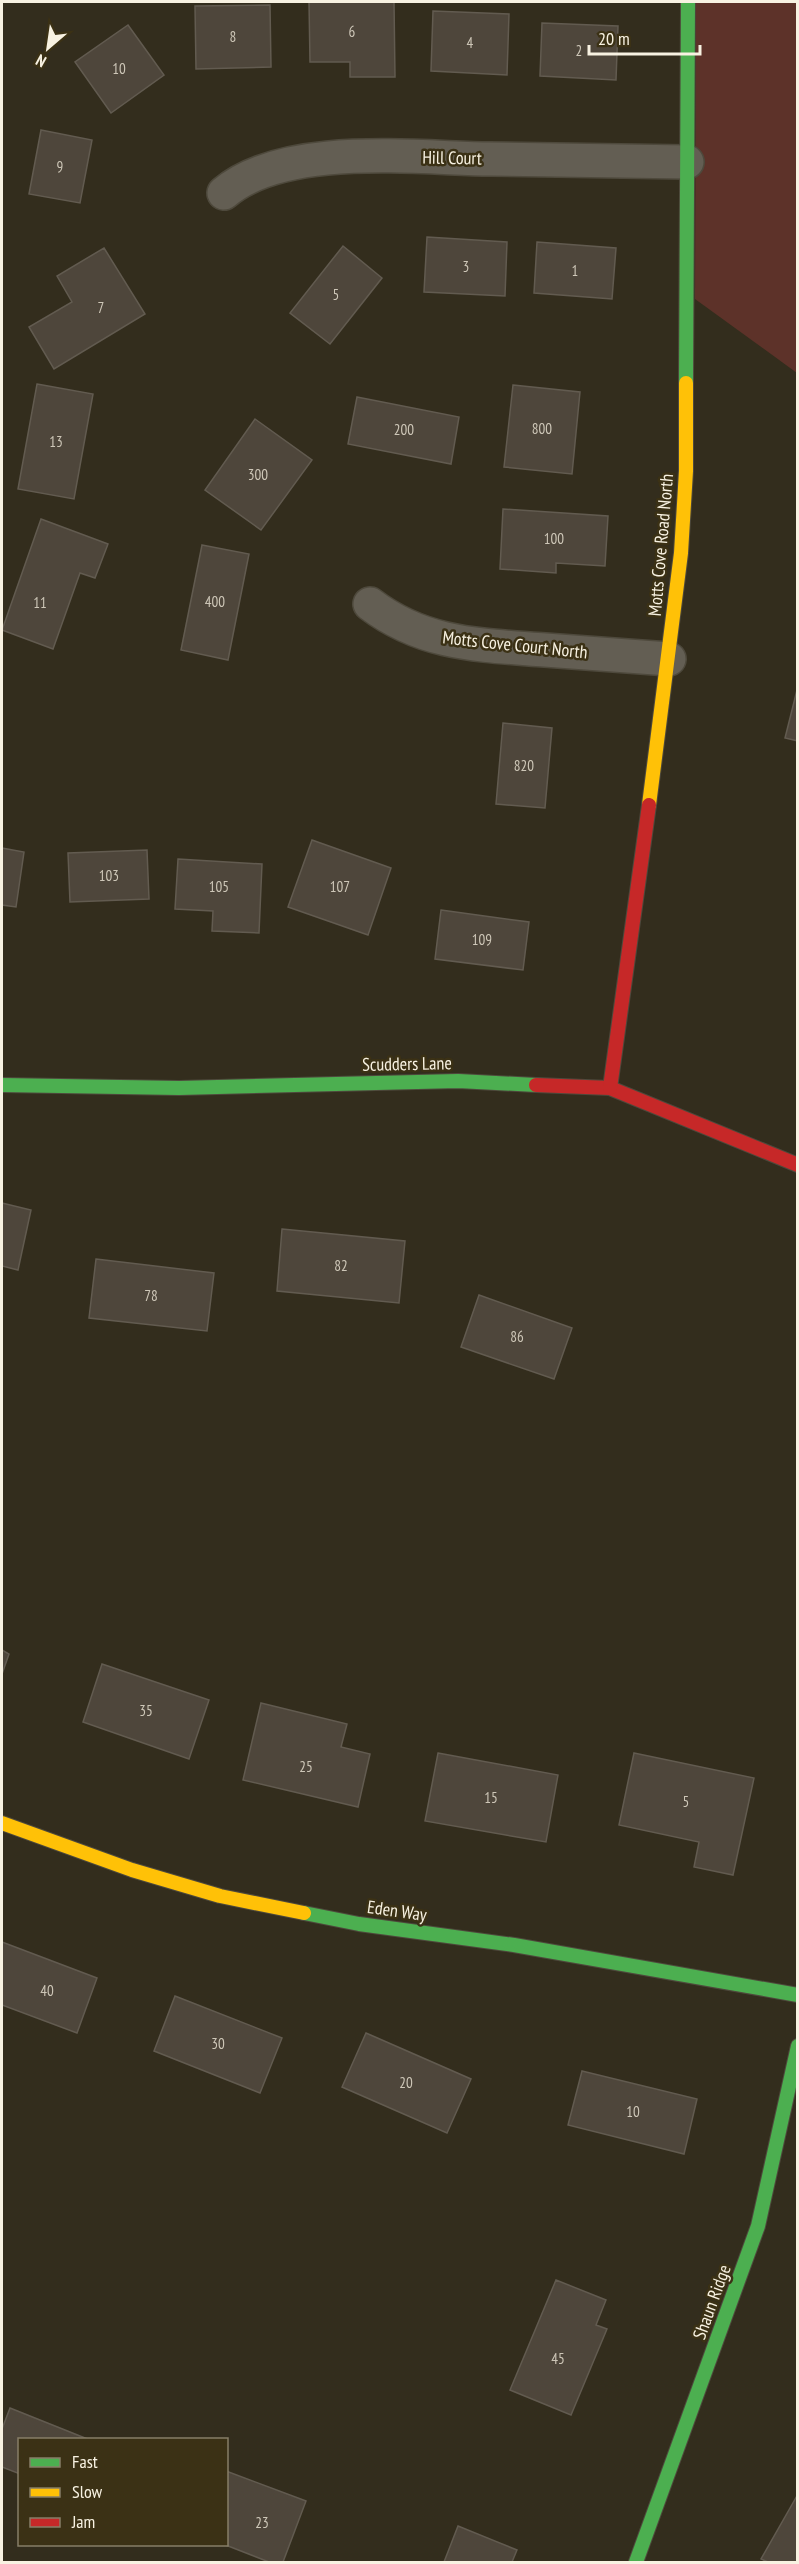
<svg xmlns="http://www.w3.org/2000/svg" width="799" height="2564" viewBox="0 0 799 2564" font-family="'PT Sans Narrow',sans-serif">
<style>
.green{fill:#5d3229}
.building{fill:#4e463b;stroke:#625b50;stroke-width:1.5}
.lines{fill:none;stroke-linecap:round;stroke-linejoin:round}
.street-casing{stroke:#4e493c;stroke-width:36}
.fast-casing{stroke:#4e493c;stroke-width:16}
.slow-casing{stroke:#4e493c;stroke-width:16}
.jam-casing{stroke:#4e493c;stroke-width:16}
.street{stroke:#635e53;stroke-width:33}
.fast{stroke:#4caf50;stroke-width:14}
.slow{stroke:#ffc107;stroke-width:14}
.jam{stroke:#c62828;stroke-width:14}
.labels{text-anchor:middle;stroke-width:5;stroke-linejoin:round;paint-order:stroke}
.number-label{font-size:15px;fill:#cec7b8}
.street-label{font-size:18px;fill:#f8f2e2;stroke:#3b3115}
</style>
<rect width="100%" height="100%" fill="#332d1d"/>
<polygon class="green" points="696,2 797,2 797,373 695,299"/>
<g class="building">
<polygon points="309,2 394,2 395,77 350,77 350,62 310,62"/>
<polygon points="270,5 271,67 196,69 195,6"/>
<polygon points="433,11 509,14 507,75 431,71"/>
<polygon points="542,23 618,26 616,80 540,76"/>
<polygon points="128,25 164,75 111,113 75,62"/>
<polygon points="41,130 92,140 80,203 29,194"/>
<polygon points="427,237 507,242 505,296 424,292"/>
<polygon points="537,242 616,248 612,299 534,293"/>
<polygon points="343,246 382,278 330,344 290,313"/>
<polygon points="104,248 145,314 54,369 29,327 72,302 57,276"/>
<polygon points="37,384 93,394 74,499 18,489"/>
<polygon points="513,385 580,392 572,474 504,467"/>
<polygon points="357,397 459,417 451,464 348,444"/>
<polygon points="255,419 312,460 261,530 205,490"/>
<polygon points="503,509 608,516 605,566 556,563 556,573 500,569"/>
<polygon points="41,519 108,544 95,578 80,573 53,649 2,630"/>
<polygon points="202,545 249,554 228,660 181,650"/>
<polygon points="798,686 798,741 785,738"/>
<polygon points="503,723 552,728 545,808 496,804"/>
<polygon points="312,840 391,868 368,935 288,907"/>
<polygon points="2,848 24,852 16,907 2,905"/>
<polygon points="147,850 149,899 70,902 68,853"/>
<polygon points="178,859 262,864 259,933 212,931 213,911 175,909"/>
<polygon points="441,910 529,922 523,970 435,959"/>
<polygon points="2,1203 31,1210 18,1270 2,1266"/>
<polygon points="282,1229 405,1241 399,1303 277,1291"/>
<polygon points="96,1259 214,1273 207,1331 89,1318"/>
<polygon points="479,1295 572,1328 554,1379 461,1347"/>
<polygon points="2,1650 9,1654 2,1674"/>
<polygon points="102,1664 209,1700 189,1759 83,1722"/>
<polygon points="261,1703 347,1724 341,1747 370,1754 358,1807 243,1780"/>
<polygon points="438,1753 558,1775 546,1842 425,1821"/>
<polygon points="634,1753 754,1778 733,1875 694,1867 699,1842 619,1825"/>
<polygon points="2,1942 97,1978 77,2033 2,2005"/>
<polygon points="175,1996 282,2038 260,2093 154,2051"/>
<polygon points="366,2033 471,2079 447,2133 342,2087"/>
<polygon points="582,2071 697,2099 684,2154 568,2125"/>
<polygon points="556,2280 606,2300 596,2325 607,2329 571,2415 510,2390"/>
<polygon points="10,2408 90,2440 20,2440 20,2474 2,2467 2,2429"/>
<polygon points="226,2471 306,2501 283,2562 269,2562 223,2544 226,2544"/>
<polygon points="798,2494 798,2562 768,2562 761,2559"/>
<polygon points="458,2526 517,2550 512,2562 444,2562"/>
</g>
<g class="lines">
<g class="street-casing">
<g id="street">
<path d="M224 193C284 142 415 158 490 159 556 160 622 161 687 162"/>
<path d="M370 604C424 645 479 645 545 650 586 653 628 656 669 659"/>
</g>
</g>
<g class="fast-casing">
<g id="fast">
<polyline points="686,383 688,2"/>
<polyline points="2,1085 179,1088 458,1081 536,1085"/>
<polyline points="304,1913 359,1924 514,1945 798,1995"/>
<polyline points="636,2562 758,2226 798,2046"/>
</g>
</g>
<g class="slow-casing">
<g id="slow">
<polyline points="649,805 681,553 686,471 686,383"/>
<polyline points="2,1823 132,1870 220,1896 304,1913"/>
</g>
</g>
<g class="jam-casing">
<g id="jam">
<polyline points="536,1085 610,1088 798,1165"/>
<polyline points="610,1088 649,805"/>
</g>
</g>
<use href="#street" class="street"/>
<use href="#fast" class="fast"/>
<use href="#slow" class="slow"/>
<use href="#jam" class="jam"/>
</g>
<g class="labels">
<g class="number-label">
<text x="352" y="37">6</text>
<text x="233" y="42">8</text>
<text x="470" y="48">4</text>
<text x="579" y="56">2</text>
<text x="119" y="74">10</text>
<text x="60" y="172">9</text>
<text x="466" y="272">3</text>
<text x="575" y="276">1</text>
<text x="336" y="300">5</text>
<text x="101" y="313">7</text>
<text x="542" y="434">800</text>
<text x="404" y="435">200</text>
<text x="56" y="447">13</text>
<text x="258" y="480">300</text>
<text x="554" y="544">100</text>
<text x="215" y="607">400</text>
<text x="40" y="608">11</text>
<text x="524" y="771">820</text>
<text x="109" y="881">103</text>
<text x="219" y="892">105</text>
<text x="340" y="892">107</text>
<text x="482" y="945">109</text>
<text x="341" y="1271">82</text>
<text x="151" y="1301">78</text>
<text x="517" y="1342">86</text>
<text x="146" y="1716">35</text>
<text x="306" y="1772">25</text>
<text x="491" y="1803">15</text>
<text x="686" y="1807">5</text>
<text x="47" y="1996">40</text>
<text x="218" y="2049">30</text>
<text x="406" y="2088">20</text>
<text x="633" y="2117">10</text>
<text x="558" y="2364">45</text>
<text x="262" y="2528">23</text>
</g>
<g class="street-label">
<text transform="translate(452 158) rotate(1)" y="6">Hill Court</text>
<text transform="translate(661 545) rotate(-85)" y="6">Motts Cove Road North</text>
<text transform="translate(515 645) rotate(6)" y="6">Motts Cove Court North</text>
<text transform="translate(407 1064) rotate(-1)" y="6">Scudders Lane</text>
<text transform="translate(397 1911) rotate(8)" y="6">Eden Way</text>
<text transform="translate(712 2302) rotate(-70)" y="6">Shaun Ridge</text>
</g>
</g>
<rect width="799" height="2564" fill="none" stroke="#f8f2e2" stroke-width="6"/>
<rect x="18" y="2438" width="210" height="108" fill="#3b3115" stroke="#877e67" stroke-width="1.5"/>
<rect x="30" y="2458" width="30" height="9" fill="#4caf50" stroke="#877e67" stroke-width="1.5"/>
<text x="72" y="2468" font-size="18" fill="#f8f2e2">Fast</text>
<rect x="30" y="2488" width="30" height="9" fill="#ffc107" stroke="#877e67" stroke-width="1.5"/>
<text x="72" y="2498" font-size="18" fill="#f8f2e2">Slow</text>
<rect x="30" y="2518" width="30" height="9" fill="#c62828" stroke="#877e67" stroke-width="1.5"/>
<text x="72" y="2528" font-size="18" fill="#f8f2e2">Jam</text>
<g transform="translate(48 48) rotate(209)" stroke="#3b3115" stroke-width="4.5" paint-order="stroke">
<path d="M0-4.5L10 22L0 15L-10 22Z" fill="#f8f2e2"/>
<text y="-9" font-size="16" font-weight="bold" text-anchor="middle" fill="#f8f2e2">N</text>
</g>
<path d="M589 45v9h111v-9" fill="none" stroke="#f8f2e2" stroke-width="3"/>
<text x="598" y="45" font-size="18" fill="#f8f2e2" stroke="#3b3115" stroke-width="4.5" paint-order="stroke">20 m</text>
</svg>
